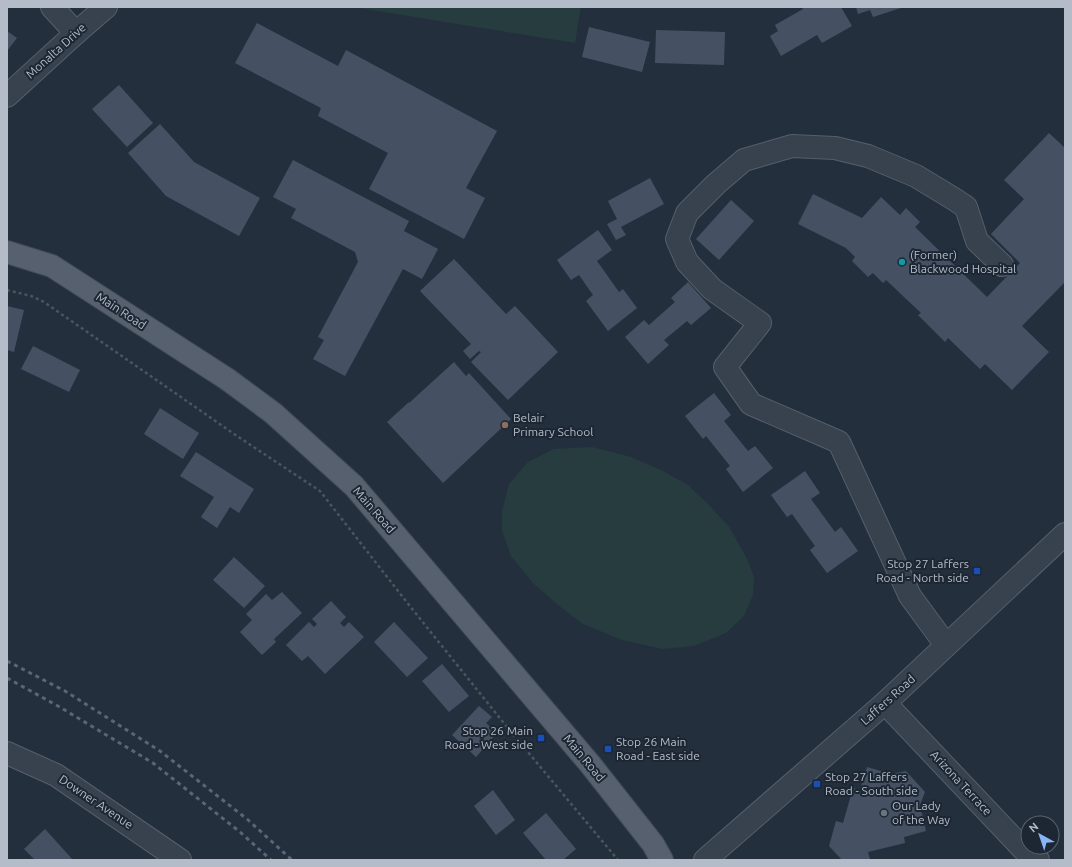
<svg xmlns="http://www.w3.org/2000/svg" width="1072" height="867" viewBox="0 0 1072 867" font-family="Ubuntu,sans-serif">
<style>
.green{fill:#263c3f}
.building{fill:#455162}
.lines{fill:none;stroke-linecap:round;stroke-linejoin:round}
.minor-casing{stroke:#565f6c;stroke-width:24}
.major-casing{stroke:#414a57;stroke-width:24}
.path{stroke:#44595c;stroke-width:2.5;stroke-dasharray:3 3;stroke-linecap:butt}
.minor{stroke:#38414e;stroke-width:22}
.major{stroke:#56606e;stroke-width:22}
.rail{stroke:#5a6575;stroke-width:3;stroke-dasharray:4 4;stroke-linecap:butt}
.culture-dot{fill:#0f9aa8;stroke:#1d2633;stroke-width:1.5}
.education-dot{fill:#8d6e63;stroke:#1d2633;stroke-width:1.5}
.transit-dot{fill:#1a4fb4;stroke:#1d2633;stroke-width:1.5}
.worship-dot{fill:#6b7280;stroke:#1d2633;stroke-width:1.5}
.labels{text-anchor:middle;stroke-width:4;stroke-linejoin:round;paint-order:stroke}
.street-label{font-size:12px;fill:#b4bcc9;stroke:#1d2633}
.poi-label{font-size:12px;fill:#b4bcc9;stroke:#1d2633;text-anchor:start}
</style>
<rect width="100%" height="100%" fill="#242f3e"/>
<g class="green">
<polygon points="353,7 581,7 575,43"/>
<polygon points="592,447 631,457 661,470 688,485 710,506 730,528 747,559 754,577 753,595 744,616 726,633 694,646 663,649 622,640 583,624 558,605 534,584 511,556 502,531 502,511 509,484 528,462 554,449"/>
</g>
<g class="building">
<polygon points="802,7 841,7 852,26 822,43 817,35 781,56 770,36 778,31 775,25 803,9"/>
<polygon points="856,7 904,7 873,17 870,10 858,14"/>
<polygon points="257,23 338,66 346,50 497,131 466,188 485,198 464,239 369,189 388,153 318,116 321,108 235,63"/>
<polygon points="589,27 650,42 642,72 582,57"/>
<polygon points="656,30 725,32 724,65 655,63"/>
<polygon points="7,31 17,38 7,51"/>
<polygon points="119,85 153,123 127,147 92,109"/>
<polygon points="160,124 194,162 260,198 239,236 166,196 128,153"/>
<polygon points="1049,133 1065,148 1065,282 1022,326 1049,352 1012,390 985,364 980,369 948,338 945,342 918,315 921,313 886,280 883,283 873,273 868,277 852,261 855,257 846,248 798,224 813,194 862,218 881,197 900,215 906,208 920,222 915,227 987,297 1020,263 991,234 1024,199 1004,180"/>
<polygon points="293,160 409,221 404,231 438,249 422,279 403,269 345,376 313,359 324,340 318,337 358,262 355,252 291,218 296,209 273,197"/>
<polygon points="650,178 664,204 621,227 626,235 616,240 607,224 617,219 608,201"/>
<polygon points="731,200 754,221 719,260 696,239"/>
<polygon points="598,230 612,250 597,261 619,292 623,289 637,308 608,331 586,301 593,295 579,275 571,280 557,260"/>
<polygon points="454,259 506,314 515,306 558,352 508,400 471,362 481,352 479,351 470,359 463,351 471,344 420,291"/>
<polygon points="688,282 711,308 691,325 687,321 664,340 669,345 648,364 625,337 644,320 649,325 675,302 671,298"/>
<polygon points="7,306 24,310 14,352 7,350"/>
<polygon points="33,346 80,370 69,392 21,369"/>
<polygon points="454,362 466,376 469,373 511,419 443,483 387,422 409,402 409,403"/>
<polygon points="714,393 731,415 724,421 748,451 755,446 773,468 743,492 726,469 730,466 706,436 703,439 685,416"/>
<polygon points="160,408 199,433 183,459 144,434"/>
<polygon points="196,452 254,489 239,513 230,507 217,528 201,517 214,497 180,476"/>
<polygon points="805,471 820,493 811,499 835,532 841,527 858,551 827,573 810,550 815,546 792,514 787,517 771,495"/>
<polygon points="234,557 265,586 244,608 213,580"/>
<polygon points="282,592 302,613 274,639 276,642 262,655 240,632 252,620 246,614 266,594 272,600"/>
<polygon points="331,601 346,617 340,623 344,627 349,622 364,637 325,674 308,656 302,661 286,645 309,622 314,627 317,624 312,619"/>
<polygon points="394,622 428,658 407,677 374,642"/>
<polygon points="442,664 469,696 449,712 422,681"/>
<polygon points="479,706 492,717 486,723 497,733 476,757 452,735"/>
<polygon points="867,767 891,774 906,771 925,792 920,805 926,831 904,837 905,843 868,852 870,859 842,860 829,846 836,821 843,823 853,788 860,790"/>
<polygon points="493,790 515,820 496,835 474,806"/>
<polygon points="546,813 576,849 563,860 546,860 523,833"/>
<polygon points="45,829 73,860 35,860 24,849"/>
</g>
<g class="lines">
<g class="minor-casing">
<g id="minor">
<polyline points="52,7 76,33"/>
<polyline points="7,96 76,33 106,7"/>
<polyline points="946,645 910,596 839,442 751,404 725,367 760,323 712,289 687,262 677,239 687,213 716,184 744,160 792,146 835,148 868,156 916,176 954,199 966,207 977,241 1002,265"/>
<polyline points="885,703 1026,852 1038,860"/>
<polyline points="7,753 56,775 180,860"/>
<polyline points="705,860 885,703 1065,534"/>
</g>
</g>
<g class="major-casing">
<polyline id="major" points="7,252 52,266 227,379 273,413 354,486 590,764 653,844 662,860"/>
</g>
<polyline class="path" points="7,290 31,296 44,302 237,436 320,491 409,605 507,727 618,860"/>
<use href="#minor" class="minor"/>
<use href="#major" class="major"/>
<g class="rail">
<polyline points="7,661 65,691 160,751 247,819 292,860"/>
<polyline points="7,678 58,706 153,763 240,832 271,860"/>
</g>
</g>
<circle class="culture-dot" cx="902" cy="262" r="4"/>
<circle class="education-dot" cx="505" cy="425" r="4"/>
<g class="transit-dot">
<rect x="973" y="567" width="8" height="8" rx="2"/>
<rect x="537" y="734" width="8" height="8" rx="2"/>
<rect x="604" y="745" width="8" height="8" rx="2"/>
<rect x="813" y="780" width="8" height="8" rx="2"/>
</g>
<circle class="worship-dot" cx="884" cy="813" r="4"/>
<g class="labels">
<g class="street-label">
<text transform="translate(56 51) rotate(-42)" y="4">Monalta Drive</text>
<text transform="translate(121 311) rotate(33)" y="4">Main Road</text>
<text transform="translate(374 510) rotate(49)" y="4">Main Road</text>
<text transform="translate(888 700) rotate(-42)" y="4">Laffers Road</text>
<text transform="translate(584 758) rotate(50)" y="4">Main Road</text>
<text transform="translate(961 783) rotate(47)" y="4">Arizona Terrace</text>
<text transform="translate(96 802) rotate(34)" y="4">Downer Avenue</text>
</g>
<g class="poi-label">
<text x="910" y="259">(Former)<tspan x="910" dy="14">Blackwood Hospital</tspan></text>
<text x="513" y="422">Belair<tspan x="513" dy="14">Primary School</tspan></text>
<text x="969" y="568" text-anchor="end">Stop 27 Laffers<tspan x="969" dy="14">Road - North side</tspan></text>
<text x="533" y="735" text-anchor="end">Stop 26 Main<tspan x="533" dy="14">Road - West side</tspan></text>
<text x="616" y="746">Stop 26 Main<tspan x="616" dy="14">Road - East side</tspan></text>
<text x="825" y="781">Stop 27 Laffers<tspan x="825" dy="14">Road - South side</tspan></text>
<text x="892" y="810">Our Lady<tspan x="892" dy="14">of the Way</tspan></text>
</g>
</g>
<rect width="1072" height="867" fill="none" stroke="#b4bcc9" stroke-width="16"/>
<g transform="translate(1040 835) rotate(320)"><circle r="19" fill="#1d2633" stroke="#59626f"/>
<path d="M0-3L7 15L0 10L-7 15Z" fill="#8ab4f8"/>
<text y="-6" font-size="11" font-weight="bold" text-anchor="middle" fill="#b4bcc9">N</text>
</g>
</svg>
